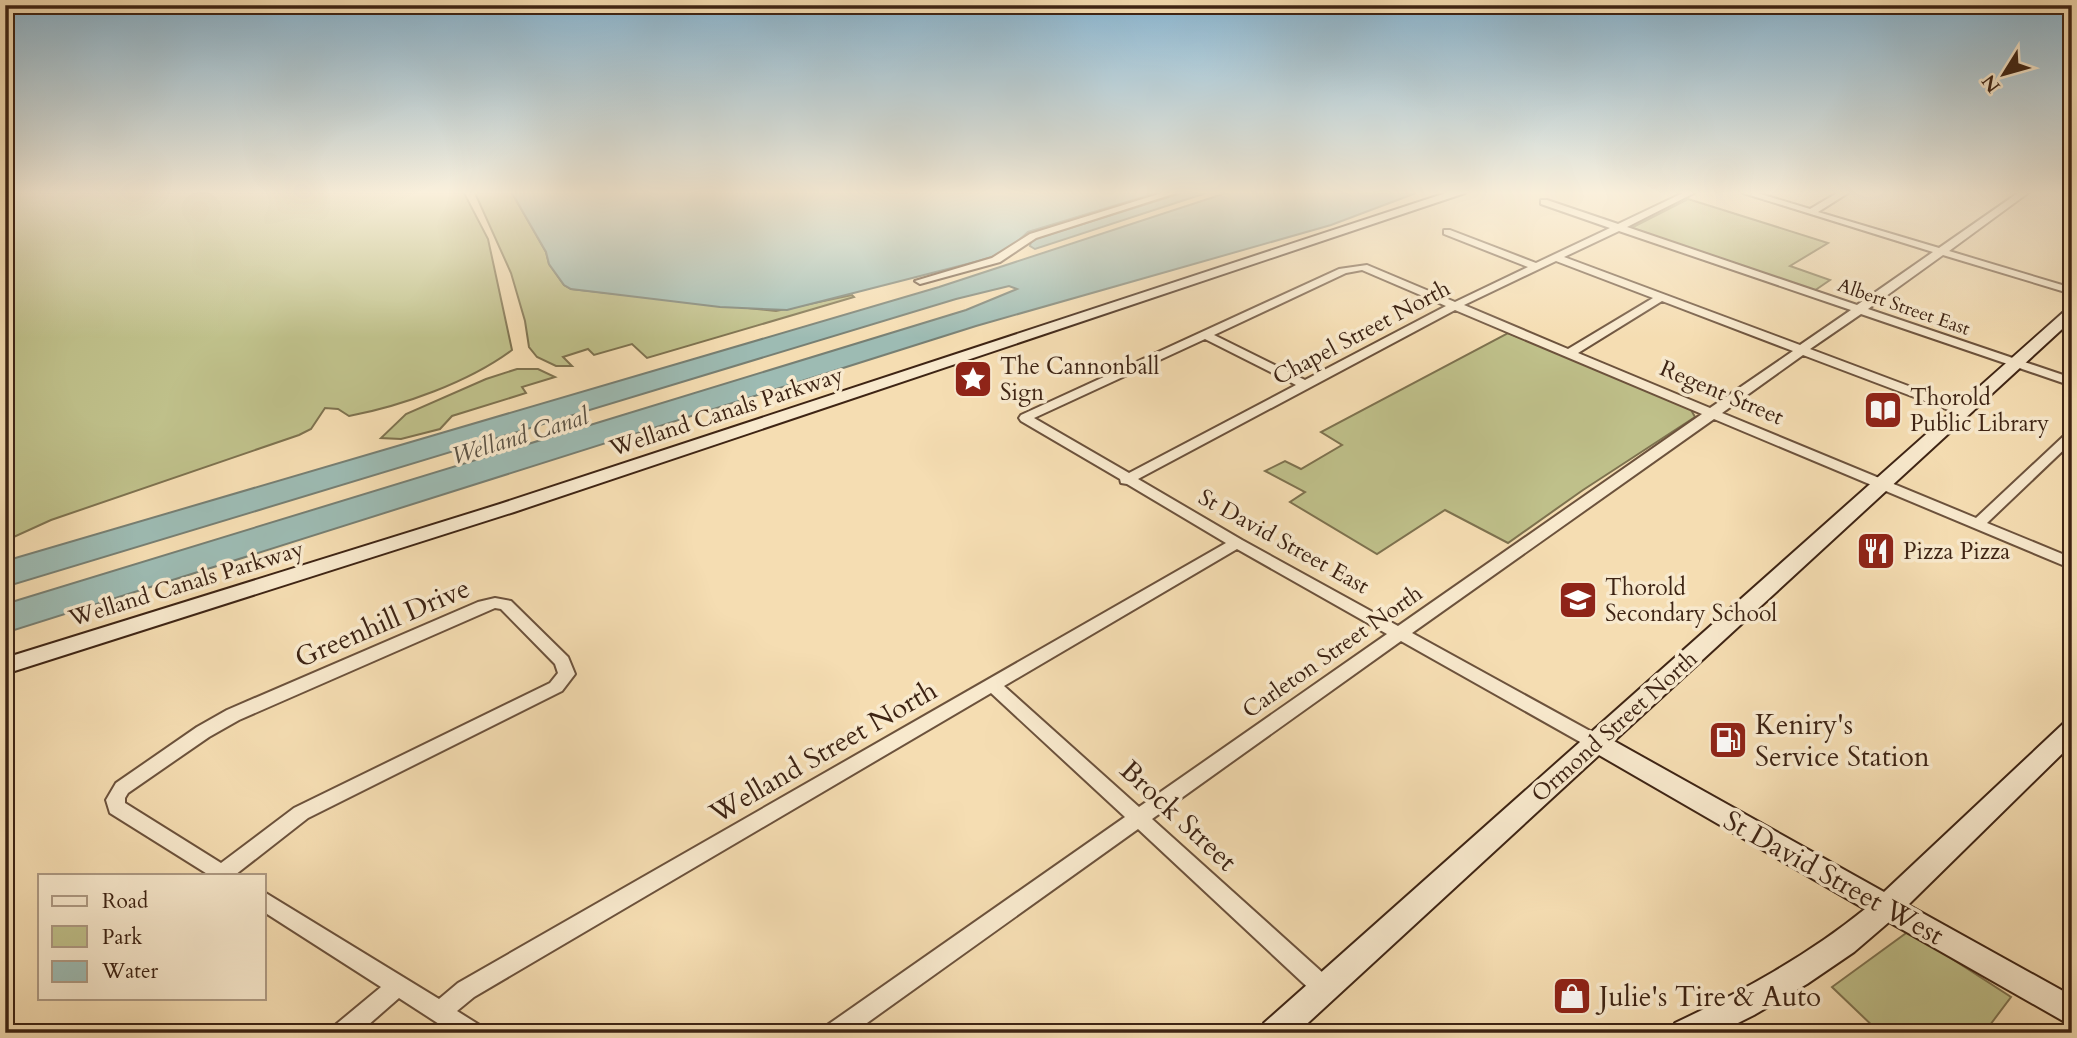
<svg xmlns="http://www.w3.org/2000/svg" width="2077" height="1038" viewBox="0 0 2077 1038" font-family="Cardo,serif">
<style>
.green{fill:#bfc08a;stroke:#7e724f;stroke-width:2}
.water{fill:#9dbbb3;stroke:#777f73;stroke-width:2}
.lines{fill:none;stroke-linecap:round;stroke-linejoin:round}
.street-casing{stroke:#6c523c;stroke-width:4}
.secondary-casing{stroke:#3e2414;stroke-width:4}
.street{fill:#f8e9cd;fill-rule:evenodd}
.secondary{fill:#f8e9cd;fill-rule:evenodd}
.labels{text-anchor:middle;stroke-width:7;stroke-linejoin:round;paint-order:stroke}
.far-street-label{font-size:19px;fill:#3e2414;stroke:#f8e9cd}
.street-label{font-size:23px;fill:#3e2414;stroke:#f8e9cd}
.poi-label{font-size:23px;fill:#3e2414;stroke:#f8e9cd;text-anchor:start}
.water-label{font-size:24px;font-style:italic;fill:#5a5144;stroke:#f8e9cd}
.near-street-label{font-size:28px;fill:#3e2414;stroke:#f8e9cd}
.near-poi-label{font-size:28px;fill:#3e2414;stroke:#f8e9cd;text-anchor:start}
</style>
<rect width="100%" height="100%" fill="#f5ddb2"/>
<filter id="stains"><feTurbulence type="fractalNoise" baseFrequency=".00286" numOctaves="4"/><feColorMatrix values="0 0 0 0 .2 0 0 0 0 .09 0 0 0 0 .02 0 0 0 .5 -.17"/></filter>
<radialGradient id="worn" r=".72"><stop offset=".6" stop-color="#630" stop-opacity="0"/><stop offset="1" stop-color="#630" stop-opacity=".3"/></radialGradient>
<g class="green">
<path d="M5 193H464L488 239 512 350C469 382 402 406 349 416L338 409 325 408 311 429 299 435 51 520 5 541Z"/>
<polygon points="475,193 512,193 546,252 549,264 564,285 571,289 776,311 852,295 854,297 647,358 632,344 594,355 588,349 563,357 572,366 556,366 537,357 529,347 525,321 511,273"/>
<polygon points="1688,199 1828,243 1790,266 1830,280 1814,291 1631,228"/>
<polygon points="1508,333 1689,406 1695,417 1583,490 1508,543 1445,510 1377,554 1290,502 1305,492 1265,471 1285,461 1301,469 1342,445 1321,432"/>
<polygon points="517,369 538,369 555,377 522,387 526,393 452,416 440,429 401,439 381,438 406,414 486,379"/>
<polygon points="1909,931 2011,997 1984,1033 1880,1033 1832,987"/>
</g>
<g class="water">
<polygon points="512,193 1156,193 1028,232 1005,253 975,262 787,310 720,307 571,289 564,285 549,264 546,252"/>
<polygon points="1182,193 1206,193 1035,249 1030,246 1031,241 1035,239"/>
<polygon points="1226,193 1416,193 1331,225 976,326 5,633 5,604 966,310 1017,289 1009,286 956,299 5,587 5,561 939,287"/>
</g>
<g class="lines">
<g class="street-casing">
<g id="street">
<polygon points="1162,193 1176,193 1036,238 1000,262 920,284 915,281 992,258 1030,234"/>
<path d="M1683 193H1694L1627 227 1857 305 1933 252 1743 193H1757L1810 209 1837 193H1848L1818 212 1939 248 2018 193H2028L1949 251 2072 288V294L1943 255 1868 309 2072 378V386L1861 314 1810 349 1967 408 1969 411 1967 414H1959L1803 355 1722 413 1976 518 2068 432 2072 431V442L1987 523 2072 558V569L1714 419 1412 633 1601 737 1604 742 1601 747 1595 749 1589 747 1401 641 1152 819 1333 982 1336 989 1333 996 1325 999 1317 996 1138 829 853 1033H823L826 1026 1125 817 991 693 474 997 457 1011 481 1026 484 1033H453L399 998 359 1033H331L334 1026 381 987 264 912V892L439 999 458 983 1226 543 1127 484 1121 483 1120 479 1021 421 1019 418 1021 415 1339 269 1367 265 1455 302 1528 267 1444 234V230H1450L1536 263 1610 228 1541 204V200H1547L1618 224ZM1619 231 1851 310 1800 345 1564 257ZM1556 261 1653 298 1568 349 1464 305ZM1362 270 1446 306 1305 380 1214 335 1346 273ZM1662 301 1793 351 1710 408 1578 353ZM1455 310 1702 414 1398 626 1242 540 1138 479ZM1205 339 1296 385 1129 473 1034 418ZM1237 549 1387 634 1139 807 1004 686Z"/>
<path d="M495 598 511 601 568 657 575 674 562 691 308 818 235 875H209L110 813 106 800 116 783 197 727 227 710 478 602ZM495 608 501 609 555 664 558 673 550 683 294 808 221 863 125 803V798L128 793 209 737 239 720Z"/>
</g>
</g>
<g class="secondary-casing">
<g id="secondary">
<polygon points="1446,193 1465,193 514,512 5,674 5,658 500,504"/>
<path d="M2072 308V320L1614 741 1884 892 2064 723 2072 720V744L1908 905 2072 996V1026L1889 922 1854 952 1807 984 1754 1015 1718 1033H1671L1675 1023C1743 991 1807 956 1865 909L1599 755 1297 1033H1260L1264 1023 2067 309Z"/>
</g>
</g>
<use href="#street" class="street"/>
<use href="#secondary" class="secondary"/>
</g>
<linearGradient id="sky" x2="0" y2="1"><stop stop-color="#8ab7d3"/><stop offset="0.57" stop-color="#faf0dc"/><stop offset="1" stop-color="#faf0dc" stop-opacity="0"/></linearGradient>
<rect width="2077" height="338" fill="url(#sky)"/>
<defs>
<g id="sight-square" transform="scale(2.0125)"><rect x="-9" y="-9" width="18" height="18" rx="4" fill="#8f2418" stroke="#f8e9cd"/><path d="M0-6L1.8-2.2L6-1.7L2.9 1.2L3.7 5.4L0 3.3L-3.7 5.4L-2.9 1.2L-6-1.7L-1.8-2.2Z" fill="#fff"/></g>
<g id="library-square" transform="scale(2.0125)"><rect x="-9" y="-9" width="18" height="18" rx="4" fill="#8f2418" stroke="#f8e9cd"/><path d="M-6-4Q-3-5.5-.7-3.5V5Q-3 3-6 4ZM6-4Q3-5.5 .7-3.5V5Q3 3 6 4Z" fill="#fff"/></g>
<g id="restaurant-square" transform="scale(2.0125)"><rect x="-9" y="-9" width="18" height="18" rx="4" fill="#8f2418" stroke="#f8e9cd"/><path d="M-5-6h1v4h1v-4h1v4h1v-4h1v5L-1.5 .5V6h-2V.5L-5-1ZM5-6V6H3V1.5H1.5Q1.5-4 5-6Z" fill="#fff"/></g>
<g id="school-square" transform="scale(2.0125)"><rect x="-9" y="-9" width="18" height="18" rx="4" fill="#8f2418" stroke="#f8e9cd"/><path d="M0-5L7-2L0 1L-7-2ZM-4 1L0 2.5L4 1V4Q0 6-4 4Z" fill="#fff"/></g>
<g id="fuel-square" transform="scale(2.0125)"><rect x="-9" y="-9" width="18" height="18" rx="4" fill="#8f2418" stroke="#f8e9cd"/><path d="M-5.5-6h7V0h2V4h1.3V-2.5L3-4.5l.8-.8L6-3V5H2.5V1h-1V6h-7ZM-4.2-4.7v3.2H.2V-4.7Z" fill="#fff"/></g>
<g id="shop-square" transform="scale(2.0125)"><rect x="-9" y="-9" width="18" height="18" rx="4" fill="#8f2418" stroke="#f8e9cd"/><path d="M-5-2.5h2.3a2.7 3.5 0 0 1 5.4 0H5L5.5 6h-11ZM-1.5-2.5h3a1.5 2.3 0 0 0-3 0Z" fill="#fff"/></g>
</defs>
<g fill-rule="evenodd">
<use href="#sight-square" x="973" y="379"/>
<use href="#library-square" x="1883" y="410"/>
<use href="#restaurant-square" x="1876" y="551"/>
<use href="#school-square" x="1578" y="600"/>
<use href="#fuel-square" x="1728" y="740"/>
<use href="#shop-square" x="1572" y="996"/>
</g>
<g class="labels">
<g class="far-street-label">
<text transform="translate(1904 306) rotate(19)" y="7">Albert Street East</text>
</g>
<g class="street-label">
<text transform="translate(1361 332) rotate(-28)" y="8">Chapel Street North</text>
<text transform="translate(1722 392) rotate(23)" y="8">Regent Street</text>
<text transform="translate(726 411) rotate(-18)" y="8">Welland Canals Parkway</text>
<text transform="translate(1284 541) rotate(29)" y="8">St David Street East</text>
<text transform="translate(186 583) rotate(-17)" y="8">Welland Canals Parkway</text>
<text transform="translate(1332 651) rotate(-35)" y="8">Carleton Street North</text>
<text transform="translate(1614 726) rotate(-42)" y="8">Ormond Street North</text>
</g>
<g class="poi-label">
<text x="1000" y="374">The Cannonball<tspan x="1000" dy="26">Sign</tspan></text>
<text x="1910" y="405">Thorold<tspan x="1910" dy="26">Public Library</tspan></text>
<text x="1903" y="559">Pizza Pizza</text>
<text x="1605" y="595">Thorold<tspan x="1605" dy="26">Secondary School</tspan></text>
</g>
<g class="water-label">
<text transform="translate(520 436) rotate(-17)" y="8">Welland Canal</text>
</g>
<g class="near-street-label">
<text transform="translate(382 622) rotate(-23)" y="10">Greenhill Drive</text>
<text transform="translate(823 751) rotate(-30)" y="10">Welland Street North</text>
<text transform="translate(1179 815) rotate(43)" y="10">Brock Street</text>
<text transform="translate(1834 877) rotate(29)" y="10">St David Street West</text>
</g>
<g class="near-poi-label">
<text x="1755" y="734">Keniry's<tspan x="1755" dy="32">Service Station</tspan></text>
<text x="1599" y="1006">Julie's Tire &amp; Auto</text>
</g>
</g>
<rect width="2077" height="1038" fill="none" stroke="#f5ddb2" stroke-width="28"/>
<rect x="7" y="7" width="2063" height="1024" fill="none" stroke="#3e2414" stroke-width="3.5"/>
<rect x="14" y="14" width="2049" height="1010" fill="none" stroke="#3e2414" stroke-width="2"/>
<rect x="38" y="874" width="228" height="126" fill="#f8e9cd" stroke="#ae9a83" stroke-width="2"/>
<rect x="52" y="896" width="35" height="10" fill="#f8e9cd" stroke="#ae9a83" stroke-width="2"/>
<text x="102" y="908" font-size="21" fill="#3e2414">Road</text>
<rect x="52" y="926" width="35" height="21" fill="#bfc08a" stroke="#ae9a83" stroke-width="2"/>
<text x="102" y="944" font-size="21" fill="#3e2414">Park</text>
<rect x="52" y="961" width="35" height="21" fill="#9dbbb3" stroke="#ae9a83" stroke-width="2"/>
<text x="102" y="978" font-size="21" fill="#3e2414">Water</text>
<g transform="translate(2004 74) rotate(233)" stroke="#f8e9cd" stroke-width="5" paint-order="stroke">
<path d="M0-5L12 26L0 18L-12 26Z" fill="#3e2414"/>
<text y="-10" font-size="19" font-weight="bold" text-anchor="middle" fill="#3e2414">N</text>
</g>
<rect width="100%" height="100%" filter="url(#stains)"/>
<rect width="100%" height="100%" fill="url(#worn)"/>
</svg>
